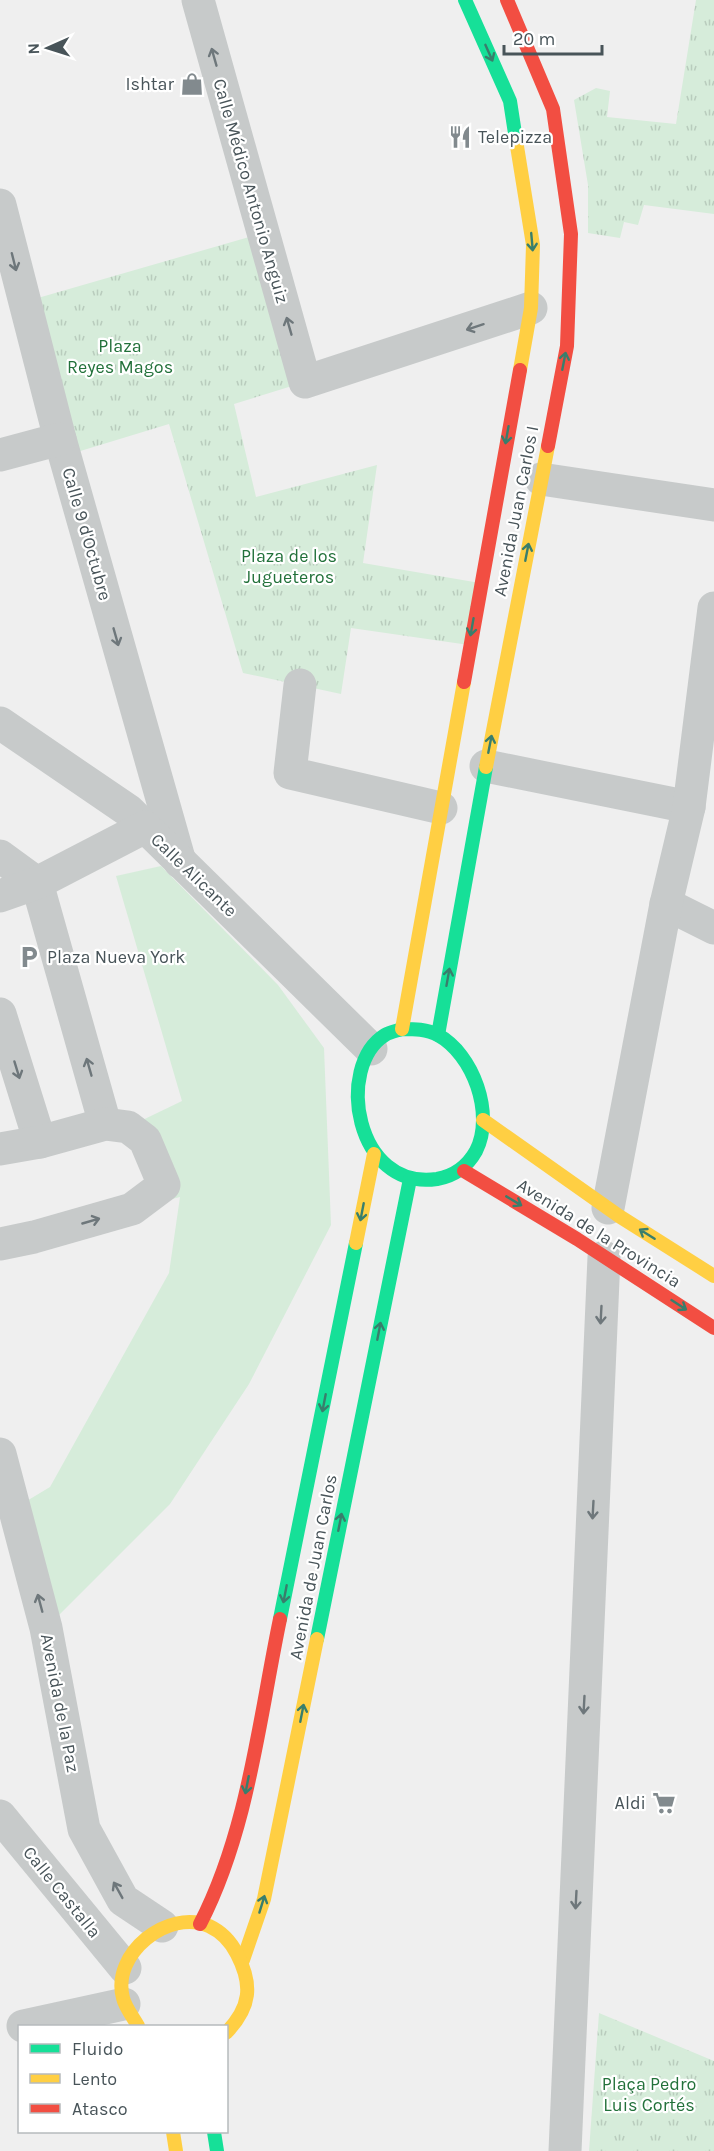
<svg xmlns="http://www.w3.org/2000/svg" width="714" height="2151" viewBox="0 0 714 2151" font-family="Karla,sans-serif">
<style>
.grass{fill:#d6ecda}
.park{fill:url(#park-tufts)}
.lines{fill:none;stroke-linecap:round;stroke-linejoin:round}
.street{stroke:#c7caca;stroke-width:33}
.fast{stroke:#16e098;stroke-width:14}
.slow{stroke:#ffcf43;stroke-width:14}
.jam{stroke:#f24e42;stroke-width:14}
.oneway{stroke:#397e6c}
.oneway2{stroke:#6e777b}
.labels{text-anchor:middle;stroke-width:4.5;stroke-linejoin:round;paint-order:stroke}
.poi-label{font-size:18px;fill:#485459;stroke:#fff;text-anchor:end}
.street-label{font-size:18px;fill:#485459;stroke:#fff}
.park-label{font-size:18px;fill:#22713a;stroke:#fff}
</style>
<defs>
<pattern id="park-tufts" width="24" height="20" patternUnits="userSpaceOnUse" patternTransform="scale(1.5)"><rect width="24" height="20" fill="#d6ecda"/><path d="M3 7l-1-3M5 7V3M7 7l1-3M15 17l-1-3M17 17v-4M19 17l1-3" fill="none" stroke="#b9ccbd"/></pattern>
</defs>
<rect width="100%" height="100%" fill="#efefef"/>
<polygon class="grass" points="161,866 278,985 324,1048 331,1225 249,1384 170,1504 46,1628 15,1508 50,1487 169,1273 180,1197 132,1209 164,1185 128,1127 182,1101 116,876"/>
<g class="park">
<polygon points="696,0 714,0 714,214 644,205 638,225 624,222 620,238 588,233 588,185 574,100 596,88 610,91 607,117 676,124"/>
<polygon points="263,233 305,382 234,404 256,497 377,465 363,563 480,583 469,645 351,628 341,694 243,673 169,424 64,456 24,302"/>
<polygon points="599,2013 714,2061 714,2151 589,2151"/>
</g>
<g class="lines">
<g class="street">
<polyline points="198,0 305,382 531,308"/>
<polyline points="0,205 60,439 180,862"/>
<polyline points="0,455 60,439"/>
<polyline points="541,479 714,505"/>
<polyline points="300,685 290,773 441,808"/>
<polyline points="0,723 129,811 371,1049"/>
<polyline points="486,766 689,807"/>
<polyline points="0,856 37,883 105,1124"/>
<polyline points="0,896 37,883 145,827"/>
<polyline points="666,904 714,928"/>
<polyline points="0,1014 40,1142"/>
<polyline points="0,1149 40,1142 105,1124 128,1127 145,1140 164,1185 132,1209 34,1237 0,1244"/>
<polyline points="608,1208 666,904 689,807 714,608"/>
<polyline points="0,1454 46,1628 84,1829 123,1900 162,1926"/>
<polyline points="0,1816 125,1968"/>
<polyline points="23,2026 124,2004"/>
<polyline points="565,2151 604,1257"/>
</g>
<g class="fast">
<polyline points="465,0 510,101 516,140"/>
<path d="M402 1029C414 1029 427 1029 438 1035 473 1054 495 1114 476 1151 467 1167 454 1176 437 1179 355 1191 335 1066 385 1035 390 1032 396 1031 402 1029Z"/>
<polyline points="438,1035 486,767"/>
<polyline points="280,1619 356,1243"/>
<polyline points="317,1639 410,1179"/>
<polyline points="214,2132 217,2151"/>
</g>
<g class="slow">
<polyline points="516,140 533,245 531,308 520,370"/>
<polyline points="486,767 548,446"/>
<polyline points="402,1029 464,682"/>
<polyline points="483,1120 619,1216 714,1276"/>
<polyline points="356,1243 374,1154"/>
<polyline points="243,1960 264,1899 317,1639"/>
<path d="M138 2026C133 2017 125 2007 123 1998 111 1954 168 1908 209 1926 222 1932 231 1942 237 1954 253 1985 251 2007 226 2033"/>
<polyline points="173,2132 176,2151"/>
</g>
<g class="jam">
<polyline points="507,0 553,109 571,234 567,346 548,446"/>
<polyline points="464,682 520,370"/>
<polyline points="464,1171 577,1239 714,1328"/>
<path d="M200 1924C248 1831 259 1720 280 1619"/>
</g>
</g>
<defs><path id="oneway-shaft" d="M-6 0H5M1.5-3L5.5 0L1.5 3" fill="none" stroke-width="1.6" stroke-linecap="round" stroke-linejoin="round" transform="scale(1.5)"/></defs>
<g class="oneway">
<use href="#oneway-shaft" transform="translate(489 53) rotate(66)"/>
<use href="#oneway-shaft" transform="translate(532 242) rotate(85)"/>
<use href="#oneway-shaft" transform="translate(564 361) rotate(-79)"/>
<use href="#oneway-shaft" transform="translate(507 435) rotate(100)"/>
<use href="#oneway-shaft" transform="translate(527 552) rotate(-79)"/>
<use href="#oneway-shaft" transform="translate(472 627) rotate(100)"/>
<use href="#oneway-shaft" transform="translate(490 744) rotate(-79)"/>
<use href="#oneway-shaft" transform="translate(448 977) rotate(-80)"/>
<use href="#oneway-shaft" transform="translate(514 1201) rotate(31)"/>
<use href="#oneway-shaft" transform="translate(362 1212) rotate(101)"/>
<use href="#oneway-shaft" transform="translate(647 1234) rotate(-148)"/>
<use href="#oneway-shaft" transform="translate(679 1305) rotate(33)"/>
<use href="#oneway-shaft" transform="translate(379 1331) rotate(-79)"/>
<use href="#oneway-shaft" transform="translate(324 1403) rotate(101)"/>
<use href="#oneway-shaft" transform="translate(340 1522) rotate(-79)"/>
<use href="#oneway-shaft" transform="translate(285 1594) rotate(101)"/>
<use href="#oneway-shaft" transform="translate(302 1713) rotate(-79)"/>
<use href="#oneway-shaft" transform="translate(247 1785) rotate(101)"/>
<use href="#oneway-shaft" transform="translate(262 1904) rotate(-73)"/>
</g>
<g class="oneway2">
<use href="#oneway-shaft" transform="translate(214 57) rotate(-106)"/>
<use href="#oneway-shaft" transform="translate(14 262) rotate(76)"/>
<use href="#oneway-shaft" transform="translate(289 326) rotate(-106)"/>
<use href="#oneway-shaft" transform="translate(475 327) rotate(162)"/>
<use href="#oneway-shaft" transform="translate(116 637) rotate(74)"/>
<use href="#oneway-shaft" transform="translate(89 1067) rotate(-106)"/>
<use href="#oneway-shaft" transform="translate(17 1070) rotate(73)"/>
<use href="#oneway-shaft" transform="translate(91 1221) rotate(-16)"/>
<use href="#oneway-shaft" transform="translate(601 1315) rotate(93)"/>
<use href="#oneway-shaft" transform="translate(593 1510) rotate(93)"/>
<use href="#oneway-shaft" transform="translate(40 1603) rotate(-105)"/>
<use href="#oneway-shaft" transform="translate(584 1705) rotate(93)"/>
<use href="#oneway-shaft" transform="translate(118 1890) rotate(-119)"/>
<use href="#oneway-shaft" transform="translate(576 1900) rotate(93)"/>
</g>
<defs>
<g id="shop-bare" transform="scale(1.8)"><path d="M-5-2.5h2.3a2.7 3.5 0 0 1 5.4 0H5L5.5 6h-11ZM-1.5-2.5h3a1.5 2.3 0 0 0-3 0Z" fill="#828a8e" stroke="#fff" stroke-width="2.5" paint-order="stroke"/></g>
<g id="restaurant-bare" transform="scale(1.8)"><path d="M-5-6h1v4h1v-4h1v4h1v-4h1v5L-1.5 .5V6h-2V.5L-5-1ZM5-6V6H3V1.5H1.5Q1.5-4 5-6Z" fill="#828a8e" stroke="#fff" stroke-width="2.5" paint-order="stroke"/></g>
<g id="parking-bare" transform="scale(1.8)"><path d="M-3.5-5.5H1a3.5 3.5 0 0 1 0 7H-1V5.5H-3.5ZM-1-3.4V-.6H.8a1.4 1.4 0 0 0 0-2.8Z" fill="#828a8e" stroke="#fff" stroke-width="2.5" paint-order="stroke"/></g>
<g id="supermarket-bare" transform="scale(1.8)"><path d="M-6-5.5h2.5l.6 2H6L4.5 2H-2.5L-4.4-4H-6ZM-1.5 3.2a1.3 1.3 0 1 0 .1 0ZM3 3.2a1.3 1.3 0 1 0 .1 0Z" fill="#828a8e" stroke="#fff" stroke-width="2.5" paint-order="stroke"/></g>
</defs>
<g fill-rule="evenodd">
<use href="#shop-bare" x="192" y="84"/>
<use href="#restaurant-bare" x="460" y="137"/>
<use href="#parking-bare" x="29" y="957"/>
<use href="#supermarket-bare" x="664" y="1803"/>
</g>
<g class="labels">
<g class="poi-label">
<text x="174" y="90">Ishtar</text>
<text x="478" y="143" text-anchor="start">Telepizza</text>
<text x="47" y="963" text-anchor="start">Plaza Nueva York</text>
<text x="646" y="1809">Aldi</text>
</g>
<g class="street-label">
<text transform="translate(251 191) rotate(74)" y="6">Calle Médico Antonio Anguiz</text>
<text transform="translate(516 511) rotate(-79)" y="6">Avenida Juan Carlos I</text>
<text transform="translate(87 534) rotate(74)" y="6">Calle 9 d'Octubre</text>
<text transform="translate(194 875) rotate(44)" y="6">Calle Alicante</text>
<text transform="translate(599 1233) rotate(32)" y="6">Avenida de la Provincia</text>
<text transform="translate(313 1567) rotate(-79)" y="6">Avenida de Juan Carlos</text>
<text transform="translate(60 1703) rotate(79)" y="6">Avenida de la Paz</text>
<text transform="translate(62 1892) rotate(51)" y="6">Calle Castalla</text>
</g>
<g class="park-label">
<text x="120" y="352">Plaza<tspan x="120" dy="21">Reyes Magos</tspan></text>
<text x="289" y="562">Plaza de los<tspan x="289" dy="21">Jugueteros</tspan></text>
<text x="649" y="2090">Plaça Pedro<tspan x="649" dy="21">Luis Cortés</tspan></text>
</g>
</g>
<rect x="18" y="2025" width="210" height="108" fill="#ffffff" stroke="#b6bbbd" stroke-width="1.5"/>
<rect x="30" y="2044" width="30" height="9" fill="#16e098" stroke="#b6bbbd" stroke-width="1.5"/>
<text x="72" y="2055" font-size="18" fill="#485459">Fluido</text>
<rect x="30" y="2074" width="30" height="9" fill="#ffcf43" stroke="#b6bbbd" stroke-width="1.5"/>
<text x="72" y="2085" font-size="18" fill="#485459">Lento</text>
<rect x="30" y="2104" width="30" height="9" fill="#f24e42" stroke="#b6bbbd" stroke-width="1.5"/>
<text x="72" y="2115" font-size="18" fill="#485459">Atasco</text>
<g transform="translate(48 48) rotate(267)" stroke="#ffffff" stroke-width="4.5" paint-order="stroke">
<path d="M0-4.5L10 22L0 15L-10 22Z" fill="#485459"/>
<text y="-9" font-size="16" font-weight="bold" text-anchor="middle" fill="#485459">N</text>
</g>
<path d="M504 45v9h98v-9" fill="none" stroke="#485459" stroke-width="3"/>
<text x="513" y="45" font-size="18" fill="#485459" stroke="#ffffff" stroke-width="4.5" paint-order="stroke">20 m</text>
</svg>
